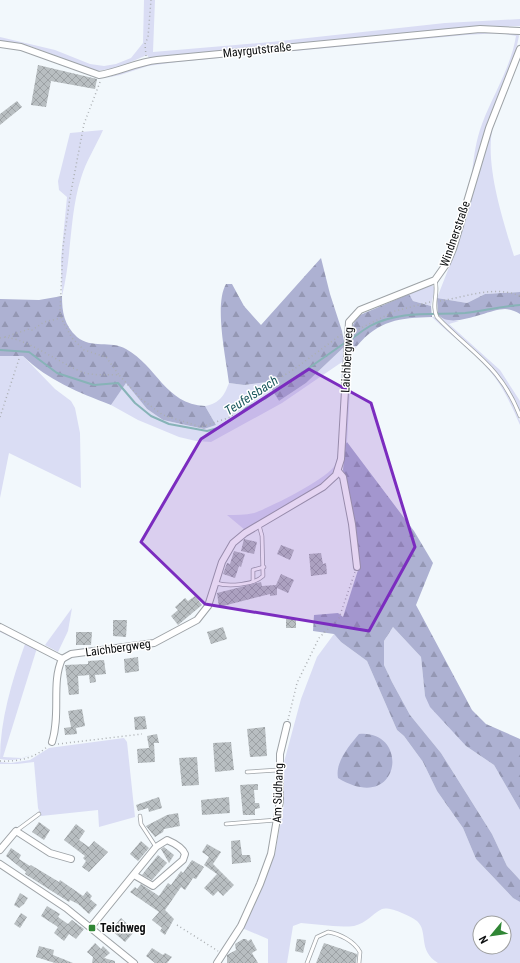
<svg xmlns="http://www.w3.org/2000/svg" width="520" height="963" viewBox="0 0 520 963" font-family="'Roboto Condensed',sans-serif">
<style>
.grass{fill:#daddf4;fill-rule:evenodd}
.forest{fill:url(#forest-firs)}
.lines{fill:none;stroke-linecap:round;stroke-linejoin:round}
.stream{stroke:#87b3b7;stroke-width:2}
.building{fill:url(#building-cross-hatch)}
.lane-casing{stroke:#9ea3a7;stroke-width:4.5}
.street-casing{stroke:#9ea3a7;stroke-width:8}
.path{stroke:#abafb2;stroke-width:1.5;stroke-dasharray:1 3;stroke-linecap:butt}
.lane{stroke:#fff;stroke-width:3}
.street{stroke:#fff;stroke-width:6}
.marked{fill:#7b2cbf;fill-opacity:0.2;stroke:#7b2cbf;stroke-width:3;stroke-linejoin:round}
.poi-dot{fill:#308635;stroke:#fff;stroke-width:1.5}
.labels{text-anchor:middle;stroke-width:3;stroke-linejoin:round;paint-order:stroke}
.street-label{font-size:12px;fill:#0d0f10;stroke:#fff}
.poi-label{font-size:12px;font-weight:bold;fill:#0d0f10;stroke:#fff;text-anchor:start}
.water-label{font-size:13px;font-style:italic;fill:#1c595e;stroke:#fff}
</style>
<defs>
<pattern id="forest-firs" width="22" height="20" patternUnits="userSpaceOnUse"><rect width="22" height="20" fill="#adb1d2"/><path d="M5 1l3.5 6h-7zM16 11l3.5 6h-7z" fill="#9497b3"/></pattern>
<pattern id="building-cross-hatch" width="8" height="8" patternUnits="userSpaceOnUse"><rect width="8" height="8" fill="#b8bec1"/><path d="M0 0l8 8M0 8l8-8" fill="none" stroke="#9da2a5"/></pattern>
</defs>
<rect width="100%" height="100%" fill="#f2f8fc"/>
<g class="grass">
<polygon points="144,0 155,0 153,52 271,42 445,23 520,19 520,26 456,29 149,58 147,55 117,68 96,71 30,46 0,41 0,37 55,50 90,64 104,66 116,64 131,58 143,43"/>
<path d="M487 32 518 33 519 36 514 59 495 104 472 172C474 156 476 140 482 124 493 95 511 67 516 36L500 33 466 35 177 62 148 66 120 75 106 78 149 64 179 60Z"/>
<path d="M493 126C484 163 503 220 514 256L520 254V292L485 294 467 303 437 298 455 252Z"/>
<path d="M103 130C96 146 86 161 81 178 69 216 72 257 62 296L61 259 67 197 59 190 58 181 70 133Z"/>
<polygon points="432,285 435,288 431,306 413,301 409,294"/>
<path d="M438 315 441 318 459 321 449 324 500 370 520 401V413C503 371 478 352 444 323Z"/>
<path d="M432 317H434L496 375 510 398 520 421V425C513 409 506 393 496 379 479 355 453 338 432 317Z"/>
<path d="M345 346 339 460 333 475 322 484 245 530 227 515C236 515 245 515 254 513 269 508 329 478 335 465 343 447 341 385 342 362L282 403 211 442 196 441 179 437 138 420 111 405 126 382 147 409 163 420 204 429 216 425 205 406C220 403 224 396 229 383L244 385 267 382 279 401 306 383Z"/>
<polygon points="350,346 357,346 352,354 347,442 345,445"/>
<polygon points="0,356 23,356 55,389 71,401 75,408 80,433 81,488 9,453 0,498"/>
<polygon points="72,608 68,631 58,652 45,645"/>
<polygon points="393,627 421,657 425,696 466,746 494,765 520,810 520,880 507,866 492,834 441,753 410,715 392,682 384,665 384,641"/>
<path d="M0 631 37 648 3 757 22 758 30 755C21 760 10 761 0 759 0 720 12 681 25 644L0 632Z"/>
<path d="M334 634 341 642 367 661 397 730 404 736 423 762 437 791 463 828 476 859 513 898 520 902V963H438C417 950 429 932 417 921 411 916 389 906 382 909 372 914 367 923 354 926 337 928 318 924 301 923L293 926 287 963H268V939L242 928 275 853 284 805 283 766 301 699 317 657ZM480 923H504V947H480Z"/>
<polygon points="124,738 127,742 135,817 99,827 98,810 41,816 38,808 34,762 17,764 0,764 0,762 11,763 30,760 49,748"/>
</g>
<g class="forest">
<path d="M321 258 330 294 342 331 345 346 306 383 279 401 267 382 244 385 229 383C226 358 214 305 226 284H232L244 306 261 325Z"/>
<path d="M520 292V314C515 311 510 309 505 309 488 309 453 330 438 315L437 298 467 303 485 294Z"/>
<path d="M409 294 413 301 431 306 432 317C399 318 379 320 357 346H351C351 334 350 324 360 315Z"/>
<path d="M62 296C62 312 64 325 77 337 91 349 111 340 126 349 157 366 165 404 205 406L216 425 204 429 163 420 147 409 126 383 111 405C78 392 49 381 23 356H0V299L39 300Z"/>
<polygon points="347,442 414,531 433,563 416,605 472,710 486,724 520,739 520,810 494,765 466,746 430,707 425,696 421,657 393,627 384,641 384,665 392,682 410,715 441,753 492,834 507,866 520,880 520,902 513,898 476,859 463,828 437,791 423,762 404,736 397,730 367,661 341,642 334,634 313,631 314,615 338,613 343,617 359,567 354,520 343,470 345,445"/>
<path d="M359 734C411 729 401 816 338 778 335 762 349 746 359 734Z"/>
</g>
<g class="lines">
<g class="stream">
<path d="M350 340C357 335 363 330 370 326 399 310 434 315 465 313 483 311 501 306 520 305"/>
<polyline points="0,350 29,352 57,373 94,385 118,383 135,403 151,416 169,424 207,431 218,428 241,413 246,408 266,398 346,342"/>
</g>
</g>
<g class="building">
<polygon points="38,65 97,79 95,89 51,81 46,107 31,105"/>
<polygon points="17,101 22,107 0,125 0,114"/>
<polygon points="244,539 257,542 254,554 241,551"/>
<polygon points="281,545 294,550 290,560 277,554"/>
<polygon points="234,551 245,554 241,567 239,566 235,578 223,574 227,563 230,564"/>
<polygon points="321,553 323,564 326,563 327,574 311,576 309,554"/>
<polygon points="281,574 294,580 288,593 277,588 277,595 270,596 270,594 219,607 217,593 261,582 262,586 276,585"/>
<polygon points="195,596 202,605 178,625 171,616 178,610 175,607 185,598 188,601"/>
<rect x="286" y="619" width="10" height="9"/>
<polygon points="113,620 127,620 126,637 113,636"/>
<polygon points="223,627 227,639 211,644 207,632"/>
<polygon points="76,632 92,632 91,645 76,645"/>
<polygon points="138,657 139,671 125,673 124,659"/>
<polygon points="104,660 106,674 95,675 96,682 90,683 89,675 78,676 79,694 69,695 65,665 88,664 88,661"/>
<polygon points="82,709 85,726 76,728 77,734 65,735 64,728 71,727 68,711"/>
<polygon points="145,716 147,729 135,730 134,717"/>
<polygon points="265,727 267,756 250,757 247,729"/>
<polygon points="157,734 159,743 154,743 155,762 138,763 137,749 149,748 147,736"/>
<polygon points="231,742 234,770 215,772 213,743"/>
<polygon points="197,757 199,785 182,786 179,758"/>
<polygon points="258,784 258,790 254,790 255,803 259,803 260,808 255,809 255,815 243,815 240,785"/>
<polygon points="159,797 162,808 149,812 148,808 138,811 136,805"/>
<polygon points="229,797 230,813 202,815 201,800"/>
<polygon points="178,813 180,826 164,829 163,832 155,837 146,826 167,815"/>
<polygon points="39,822 50,830 44,840 32,832"/>
<polygon points="76,824 85,831 79,840 89,847 94,841 108,852 89,872 82,867 86,861 83,858 85,856 64,840"/>
<polygon points="240,840 242,855 250,855 251,862 232,864 231,841"/>
<polygon points="141,841 149,848 138,861 130,854"/>
<polygon points="207,844 221,852 213,864 234,885 223,896 218,891 213,896 204,888 217,874 204,865 209,857 202,852"/>
<polygon points="164,847 174,855 169,863 161,849"/>
<polygon points="11,848 21,855 19,859 30,866 31,865 59,882 60,880 83,896 87,891 92,896 90,899 97,905 89,914 78,904 70,900 69,902 25,874 26,872 6,856"/>
<polygon points="158,855 167,863 152,880 142,875"/>
<polygon points="192,860 204,867 196,879 193,878 185,890 181,887 165,910 174,919 165,935 160,931 162,928 152,920 159,912 130,892 135,887 137,889 141,884 159,896 168,883 171,885 181,871 183,873"/>
<polygon points="20,893 28,898 24,904 19,908 14,905"/>
<polygon points="47,906 60,914 58,917 68,924 72,920 84,929 76,939 69,934 64,941 54,933 58,927 41,916"/>
<polygon points="21,913 27,917 20,928 14,924"/>
<polygon points="121,918 135,931 125,942 111,930"/>
<polygon points="243,939 246,939 248,941 251,939 257,950 252,953 258,963 227,963 227,955 236,950 235,944"/>
<polygon points="297,939 306,940 303,953 295,951"/>
<polygon points="95,943 101,949 103,946 110,953 104,958 115,961 115,963 92,963 93,957 87,952"/>
<polygon points="324,943 357,954 356,963 316,963"/>
<polygon points="39,946 54,950 53,955 73,963 55,963 36,957"/>
<polygon points="152,948 163,955 165,953 172,957 167,963 155,963 146,956"/>
</g>
<g class="lines">
<g class="lane-casing">
<g id="lane">
<path d="M435 280C439 293 431 305 437 317 472 354 500 365 520 416"/>
<polyline points="253,581 253,570 264,567"/>
<path d="M216 583C228 587 254 585 263 576L262 536 259 525"/>
<polyline points="247,772 278,770"/>
<polyline points="140,816 141,824 156,847"/>
<polyline points="226,824 276,820"/>
<polyline points="16,831 39,814"/>
<path d="M307 963 317 937 328 932C340 934 354 941 360 952L359 963"/>
</g>
</g>
<g class="street-casing">
<g id="street">
<path d="M0 44 21 47 99 75C119 72 137 62 157 60L480 29 520 31"/>
<polyline points="338,471 343,477 352,524 357,567"/>
<polyline points="0,627 62,659"/>
<polyline points="62,659 71,654 154,643 197,620 208,606 222,562 233,543 245,533 323,487 336,475 341,459 349,322 360,310 435,280 447,263 453,249 489,128 520,49"/>
<path d="M52 742C61 714 51 683 62 659"/>
<polyline points="0,850 16,831 50,853 71,859"/>
<polyline points="0,864 66,908 134,963"/>
<path d="M91 927 156 847 167 840C174 843 182 847 185 854L183 860 153 886 134 875"/>
<polyline points="217,963 241,926 260,884 271,854 280,801 280,754 287,725"/>
</g>
</g>
<g class="path">
<polyline points="146,56 145,44 148,37 151,0"/>
<polyline points="100,82 84,124 70,197 63,247 60,312 63,322 72,338 84,350 106,357 119,375"/>
<path d="M440 301C466 297 494 285 520 296"/>
<polyline points="355,331 395,311 430,302"/>
<polyline points="5,337 29,329 32,330 44,322 61,318"/>
<path d="M0 338C18 332 65 367 85 373 96 376 109 374 119 375L141 399 163 415 201 427 231 417 236 410 273 382 293 370 342 334"/>
<polyline points="0,417 19,359"/>
<polyline points="288,720 297,683 319,638 339,618 355,572"/>
<polyline points="58,744 142,734"/>
<path d="M0 761C18 762 35 758 48 746"/>
<polyline points="177,925 218,951"/>
</g>
<use href="#lane" class="lane"/>
<use href="#street" class="street"/>
</g>
<path class="marked" d="M309 369 371 403 415 547 369 631 205 604 141 542 201 439Z"/>
<rect class="poi-dot" x="88" y="924" width="8" height="8" rx="2"/>
<g class="labels">
<g class="street-label">
<text transform="translate(257 50) rotate(-6)" y="4">Mayrgutstraße</text>
<text transform="translate(455 234) rotate(-71)" y="4">Windnerstraße</text>
<text transform="translate(347 360) rotate(-87)" y="4">Laichbergweg</text>
<text transform="translate(118 648) rotate(-8)" y="4">Laichbergweg</text>
<text transform="translate(278 793) rotate(-88)" y="4">Am Südhang</text>
</g>
<g class="poi-label">
<text x="100" y="932">Teichweg</text>
</g>
<g class="water-label">
<text transform="translate(251 395) rotate(-33)" y="5">Teufelsbach</text>
</g>
</g>
<g transform="translate(492 935) rotate(241)"><circle r="19" fill="#ffffff" stroke="#9e9f9f"/>
<path d="M0-3L7 15L0 10L-7 15Z" fill="#308635"/>
<text y="-6" font-size="11" font-weight="bold" text-anchor="middle" fill="#0d0f10">N</text>
</g>
</svg>
